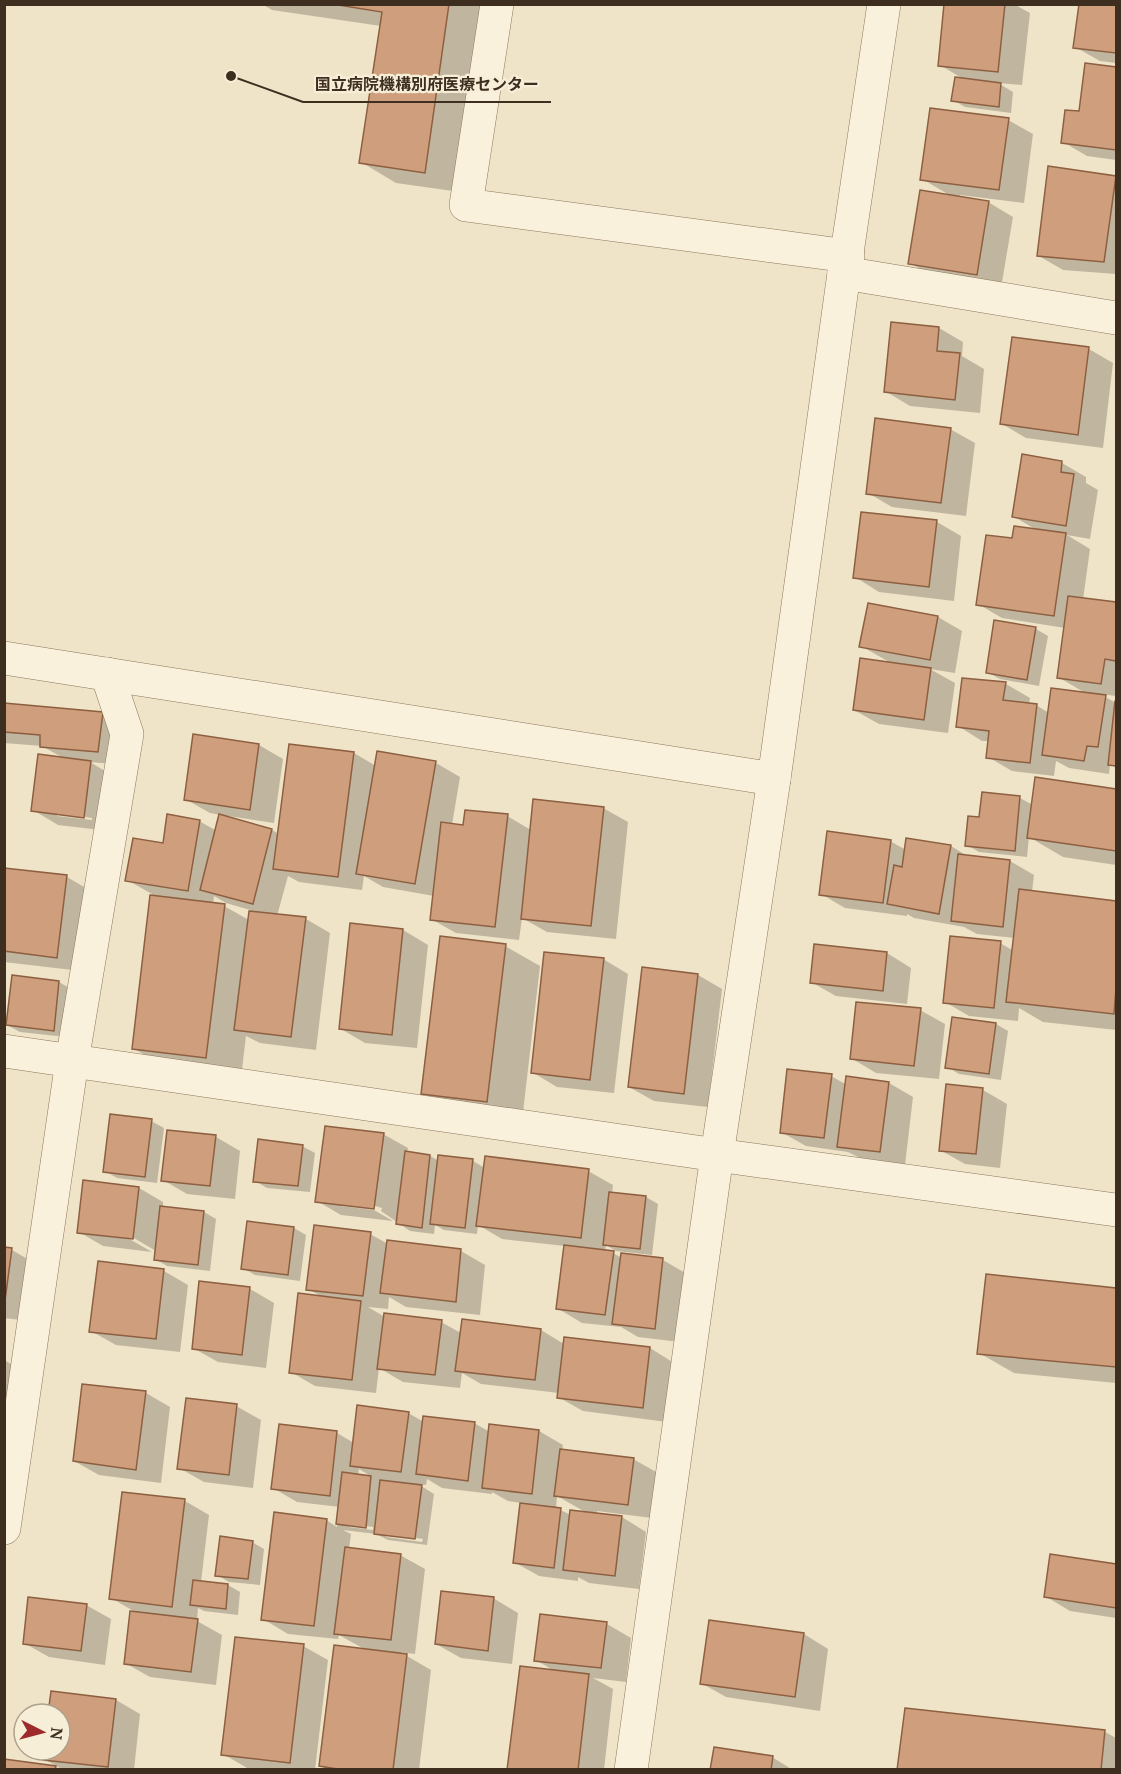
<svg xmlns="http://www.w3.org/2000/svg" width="1121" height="1774" viewBox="0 0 1121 1774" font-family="'PT Serif','Noto Sans JP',serif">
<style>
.shadow{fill:#0003;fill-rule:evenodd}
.building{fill:#cf9f7d;stroke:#8d5f41;stroke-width:1.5}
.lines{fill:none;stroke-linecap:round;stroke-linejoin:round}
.minor-casing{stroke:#8d765c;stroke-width:34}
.minor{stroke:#faf1dc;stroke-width:33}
.leader{fill:none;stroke:#3d2e20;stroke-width:2}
.callout-dot{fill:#3d2e20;stroke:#f7eed8;stroke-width:2}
.callout-label{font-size:16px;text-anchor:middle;font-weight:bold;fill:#3d2e20;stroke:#f7eed8;stroke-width:4.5;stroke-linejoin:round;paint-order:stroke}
</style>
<rect width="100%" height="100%" fill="#f0e4c8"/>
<g class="shadow">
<polygon points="262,4 487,4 460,192 396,183 361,162 381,26 272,10"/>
<polygon points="945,4 1014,4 1030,13 1022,85 998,83 1013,92 1011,113 965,107 953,100 965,80 940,65"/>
<polygon points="1081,4 1116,4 1116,63 1100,61 1075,47"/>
<polygon points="1087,65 1116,68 1116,160 1087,156 1063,142 1081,113"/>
<polygon points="1008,120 1033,134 1024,203 960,195 960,198 988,202 1013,217 1001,288 934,277 910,263 951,196 922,179"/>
<polygon points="1049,168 1116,178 1116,274 1063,270 1039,256"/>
<polygon points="939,328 963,342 962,356 984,369 980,413 910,406 885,391"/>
<polygon points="1089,349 1113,363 1103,448 1026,438 1002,424"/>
<polygon points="950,429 975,443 966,516 892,507 868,493"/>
<polygon points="1062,463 1086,477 1086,483 1098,490 1090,539 1067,535 1090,549 1083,600 1116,604 1116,696 1100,694 1116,703 1116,768 1110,764 1109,774 1069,768 1056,761 1054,776 1012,771 988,757 989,741 982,741 958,726 1006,684 1030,698 1029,704 1036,705 1049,713 1087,694 1058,677 1065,628 1002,618 978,604 1013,540 1038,531 1013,516"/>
<polygon points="937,522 961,536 954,601 879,592 855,577"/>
<polygon points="938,617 962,631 955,673 930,669 955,683 948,733 879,724 854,710 891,663 861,646"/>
<polygon points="1036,629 1048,636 1039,686 1000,679 987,672"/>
<path d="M4 705 102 714 127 728 123 765 90 762 115 777 109 831 58 825 33 810 65 759 42 746 4 743ZM57 813 92 818V820L57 816Z"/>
<path d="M259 745 283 759 274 823 228 816 227 818 272 830 279 834 290 745 354 753 376 766 436 763 460 777 452 825 465 826 507 816 531 830 603 808 628 822 616 939 547 932 522 918 519 940 456 933 431 919 434 896 383 887 364 876 362 890 299 882 288 876 277 916 306 919 330 933 316 1050 260 1043 246 1036 241 1078 168 1069 133 1048 152 894 127 880 164 845 199 821 217 831 221 815 210 813 185 799ZM214 896 226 903 250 910 249 920 224 906 213 904Z"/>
<polygon points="1037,779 1116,791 1116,865 1063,857 1029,837 1027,857 979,852 967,845 981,819 1020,798 1033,805"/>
<polygon points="890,841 906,850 951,846 969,857 1010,861 1034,875 1032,892 1116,902 1116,1030 1043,1022 1019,1008 1018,1021 969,1016 945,1002 1000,943 1014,951 1015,938 977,934 964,927 914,918 907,914 907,916 845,908 821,894"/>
<polygon points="4,869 67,877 91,891 81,971 4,962"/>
<polygon points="352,925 403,930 428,945 417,1048 365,1043 341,1029"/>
<polygon points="505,946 540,966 522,1121 457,1114 422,1093"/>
<polygon points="887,953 911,968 907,1004 836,996 811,982"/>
<polygon points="603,959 628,974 614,1093 557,1087 532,1072"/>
<polygon points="698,975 722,989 708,1107 654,1101 629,1087"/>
<polygon points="59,982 71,989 66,1037 20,1032 7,1025"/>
<polygon points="920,1010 945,1024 939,1079 876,1073 851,1058"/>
<polygon points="996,1024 1008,1031 1001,1080 959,1074 947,1067"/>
<polygon points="831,1076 847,1085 889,1083 913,1097 905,1165 864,1160 848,1152 806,1146 781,1132"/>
<polygon points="983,1090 1007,1104 1000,1168 965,1164 940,1150"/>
<polygon points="151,1121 164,1128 157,1183 117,1178 105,1171"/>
<polygon points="169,1131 216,1137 240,1151 235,1199 187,1194 163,1180"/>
<polygon points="383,1134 408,1148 407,1153 430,1156 439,1161 473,1161 485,1168 588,1171 613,1185 612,1194 646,1197 658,1204 652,1255 616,1251 606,1245 605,1252 613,1253 622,1258 622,1255 663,1260 687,1274 680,1342 638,1337 621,1327 582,1323 557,1308 565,1246 502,1239 478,1225 477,1234 444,1230 435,1225 434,1234 410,1231 381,1211 382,1208 368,1204 341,1203 341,1206 374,1210 393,1221 341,1215 317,1201"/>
<polygon points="302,1146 315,1153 310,1192 267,1188 255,1181"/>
<polygon points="139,1188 163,1202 163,1207 204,1212 216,1219 210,1271 167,1266 155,1259 156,1251 127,1234 126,1237 152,1252 103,1246 79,1232"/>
<polygon points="294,1228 306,1235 300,1281 255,1275 243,1268"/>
<polygon points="370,1234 388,1244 461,1251 485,1265 480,1315 406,1307 389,1297 388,1309 368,1307 385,1317 441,1322 461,1333 541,1330 564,1344 650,1348 674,1363 667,1422 583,1411 558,1397 559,1393 481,1384 462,1373 460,1388 403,1382 379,1368 376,1393 315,1386 291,1372 324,1298 308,1289"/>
<polygon points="4,1249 12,1250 36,1264 29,1321 4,1318"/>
<polygon points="100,1263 164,1271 188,1285 180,1352 116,1345 91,1331"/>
<polygon points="988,1276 1116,1290 1116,1383 1014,1373 979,1353"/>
<polygon points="250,1289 274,1303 266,1368 218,1362 193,1348"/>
<polygon points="4,1360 15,1366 4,1419"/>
<polygon points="146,1393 170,1407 161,1483 99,1475 74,1461"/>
<polygon points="236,1406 261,1420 253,1488 204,1482 179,1468"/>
<path d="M408 1413 424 1422 474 1423 490 1432 539 1431 563 1445 562 1451 633 1459 658 1473 652 1518 597 1511 596 1514 622 1517 646 1532 639 1589 589 1583 578 1577V1581L539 1576 514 1562 521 1503 508 1501 492 1492V1494L442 1488 427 1479 426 1485 418 1484 434 1494 427 1545 388 1540 376 1534 343 1530 351 1534 349 1549 400 1555 425 1569 415 1654 400 1652 431 1670 419 1770H328L321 1766 366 1650 339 1635 338 1639 288 1634 263 1619 326 1520 337 1527 340 1507 297 1502 273 1488 337 1433 354 1443ZM359 1469 372 1477 358 1476ZM557 1496 587 1513 571 1515 556 1508ZM349 1524 373 1527V1530L349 1527ZM386 1534 423 1539 422 1542 386 1537Z"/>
<polygon points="185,1501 209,1515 201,1582 228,1585 240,1592 238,1615 204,1611 198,1608 197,1621 222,1635 216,1685 150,1677 125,1663 137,1613 111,1598"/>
<polygon points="252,1542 264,1549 260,1585 229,1582 217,1575"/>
<polygon points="1051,1555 1116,1565 1116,1618 1070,1611 1045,1596"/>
<polygon points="493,1598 518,1613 512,1664 461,1658 436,1644"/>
<polygon points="86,1605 111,1619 105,1665 49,1657 24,1643"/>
<polygon points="710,1621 804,1634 828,1649 820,1711 726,1697 701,1683"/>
<polygon points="607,1624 631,1638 626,1682 593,1678 613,1689 604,1770 509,1770 556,1672 536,1660"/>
<polygon points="303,1646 328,1660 315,1770 247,1768 223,1754"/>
<polygon points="116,1700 140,1714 134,1770 4,1770 4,1761 60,1768 44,1759 45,1750 60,1750 60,1714 50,1714"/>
<polygon points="906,1709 1105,1732 1116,1738 1116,1770 899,1770"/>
<polygon points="772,1757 793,1770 711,1770"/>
</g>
<g class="building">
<polygon points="332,4 449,4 425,173 359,163 382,12"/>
<polygon points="944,4 1005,4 998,72 938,66"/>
<polygon points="1079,4 1116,4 1116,53 1073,48"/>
<polygon points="1085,63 1116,67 1116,150 1061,143 1065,110 1079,111"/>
<polygon points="955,77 1001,83 999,107 951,101"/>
<polygon points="930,108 1009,118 999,190 920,180"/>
<polygon points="1048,166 1116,176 1104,262 1037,256"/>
<polygon points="920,190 989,201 977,275 908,264"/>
<polygon points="891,322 939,327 937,351 960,353 955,400 884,392"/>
<polygon points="1012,337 1089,347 1078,435 1000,424"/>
<polygon points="875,418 951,428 941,503 866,494"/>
<polygon points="1022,454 1062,461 1061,472 1074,474 1066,526 1012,517"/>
<polygon points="861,512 937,520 929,587 853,578"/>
<polygon points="1014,526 1066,533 1054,616 976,605 986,535 1012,538"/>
<polygon points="1068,596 1116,602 1116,661 1105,659 1101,684 1057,678"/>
<polygon points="868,603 938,616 930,660 859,647"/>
<polygon points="994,620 1036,627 1027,680 986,673"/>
<polygon points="860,658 931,668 924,720 853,710"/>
<polygon points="962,678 1006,682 1003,700 1037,704 1030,763 986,758 989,731 956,727"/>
<polygon points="1051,688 1106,695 1098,747 1087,746 1084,761 1042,755"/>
<polygon points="1115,701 1116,701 1116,766 1108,765"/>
<polygon points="4,703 103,712 98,752 40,747 40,735 4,732"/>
<polygon points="193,734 259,744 250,810 184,800"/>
<polygon points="289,744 354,752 338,877 273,869"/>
<polygon points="377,751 436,761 415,884 356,874"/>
<polygon points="38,754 91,761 84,818 31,811"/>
<polygon points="1035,777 1116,789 1116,851 1027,838"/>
<polygon points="982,792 1020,796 1015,851 965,846 968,816 979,817"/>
<polygon points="533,799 604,807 591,926 521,919"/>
<polygon points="465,810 508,814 495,927 430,920 441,822 463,825"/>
<polygon points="167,814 200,820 188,891 125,881 133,838 163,843"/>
<polygon points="219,814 272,829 253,904 200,890"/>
<polygon points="827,831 891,840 883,903 819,895"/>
<polygon points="906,838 951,845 939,914 887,904 894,865 902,867"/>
<polygon points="958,854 1010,860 1003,927 951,921"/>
<polygon points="4,868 67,875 57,958 4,951"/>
<polygon points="1019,889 1116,901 1116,989 1114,1014 1006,1002"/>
<polygon points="150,895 225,904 206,1058 132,1049"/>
<polygon points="249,911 306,917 291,1037 234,1030"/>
<polygon points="350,923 403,929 392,1035 339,1029"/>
<polygon points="440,936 506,944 487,1102 421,1094"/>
<polygon points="950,936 1001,941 994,1008 943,1003"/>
<polygon points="814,944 887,952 883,991 810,983"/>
<polygon points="544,952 604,958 590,1080 531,1073"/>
<polygon points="642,967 698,974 684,1094 628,1087"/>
<polygon points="12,975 59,981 54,1031 6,1025"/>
<polygon points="856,1002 921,1008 914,1066 850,1059"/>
<polygon points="952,1017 996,1023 989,1074 945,1068"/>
<polygon points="787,1069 832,1074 824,1138 780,1133"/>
<polygon points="846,1076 889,1082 880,1152 837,1147"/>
<polygon points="946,1084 983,1088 976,1154 939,1151"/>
<polygon points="110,1114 152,1119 145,1177 103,1172"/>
<polygon points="325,1126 384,1133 374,1209 315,1202"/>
<polygon points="167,1130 216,1135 210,1186 161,1181"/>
<polygon points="258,1139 303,1145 298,1186 253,1182"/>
<polygon points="405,1151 430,1155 422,1228 396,1224"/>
<polygon points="438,1155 473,1159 465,1228 430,1224"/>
<polygon points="485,1156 589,1169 581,1238 476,1226"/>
<polygon points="83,1180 139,1187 133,1239 77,1233"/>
<polygon points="609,1192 646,1196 640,1249 603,1245"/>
<polygon points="160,1206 204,1211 198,1265 154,1260"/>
<polygon points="247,1221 294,1227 288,1275 241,1269"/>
<polygon points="314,1225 371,1232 363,1296 306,1290"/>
<polygon points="387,1240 461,1249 456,1302 380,1293"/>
<polygon points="564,1245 614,1251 605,1315 556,1309"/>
<polygon points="4,1247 12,1248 4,1308"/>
<polygon points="621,1253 663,1258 655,1329 612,1324"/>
<polygon points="98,1261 164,1269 156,1339 89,1332"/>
<polygon points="986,1274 1116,1288 1116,1367 977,1354"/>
<polygon points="199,1281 250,1287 242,1355 192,1349"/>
<polygon points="298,1293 361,1301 352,1380 289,1373"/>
<polygon points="384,1313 442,1320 435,1375 377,1369"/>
<polygon points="462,1319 541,1329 535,1380 455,1371"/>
<polygon points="564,1337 650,1347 643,1408 557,1398"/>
<polygon points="82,1384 146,1391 136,1470 73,1461"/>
<polygon points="186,1398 237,1404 229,1475 177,1469"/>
<polygon points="357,1405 409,1412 401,1472 350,1466"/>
<polygon points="423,1416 475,1422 468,1481 416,1474"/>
<polygon points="279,1424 337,1431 330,1496 271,1489"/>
<polygon points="489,1424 539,1430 532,1494 482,1488"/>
<polygon points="560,1449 634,1458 628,1505 554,1496"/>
<polygon points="342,1472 371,1476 366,1528 336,1524"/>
<polygon points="380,1480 422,1485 415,1539 374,1534"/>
<polygon points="122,1492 185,1499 172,1607 109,1599"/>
<polygon points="520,1503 561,1508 554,1568 513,1563"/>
<polygon points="570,1510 622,1516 615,1576 563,1570"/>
<polygon points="274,1512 327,1519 314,1626 261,1620"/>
<polygon points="220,1536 253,1541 248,1579 215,1576"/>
<polygon points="345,1547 401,1554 391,1640 334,1634"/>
<polygon points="1050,1554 1116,1564 1116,1608 1044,1597"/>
<polygon points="193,1580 228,1584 226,1609 190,1605"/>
<polygon points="441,1591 494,1597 488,1651 435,1644"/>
<polygon points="28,1597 87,1604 81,1651 23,1644"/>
<polygon points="130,1611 198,1619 191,1672 124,1664"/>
<polygon points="540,1614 607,1622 601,1668 534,1661"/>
<polygon points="709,1620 804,1633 795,1697 700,1684"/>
<polygon points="235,1637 304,1644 290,1763 221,1755"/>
<polygon points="334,1645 407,1654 393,1770 344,1770 319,1766"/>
<polygon points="520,1666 589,1674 578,1770 507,1770"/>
<polygon points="51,1691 116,1699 108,1767 43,1760 44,1750 60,1750 60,1714 48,1714"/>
<polygon points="905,1708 1105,1730 1101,1770 897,1770"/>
<polygon points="714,1747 773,1756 771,1770 710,1770"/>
<polygon points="4,1759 56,1766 55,1770 4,1770"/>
</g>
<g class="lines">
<g class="minor-casing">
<g id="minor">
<polyline points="497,4 466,205 848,256"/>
<polyline points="844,273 1116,318"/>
<polyline points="4,658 774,779"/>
<polyline points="4,1051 717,1155 1116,1210"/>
<polyline points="4,1528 72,1061 127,734 107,674"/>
<polyline points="631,1770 717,1155 774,779 844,273 884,4"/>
</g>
</g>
<use href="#minor" class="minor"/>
</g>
<path class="leader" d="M231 76L303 102H551"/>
<circle class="callout-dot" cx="231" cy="76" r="6"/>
<g class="callout-label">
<text x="427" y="90">国立病院機構別府医療センター</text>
</g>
<rect width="1121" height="1774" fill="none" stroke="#3d2e20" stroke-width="12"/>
<g transform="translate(42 1732) rotate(96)"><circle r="28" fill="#f7eed8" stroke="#ada18e" stroke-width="1.5"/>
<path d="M0-4.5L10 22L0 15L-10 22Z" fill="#9e2a2b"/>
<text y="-9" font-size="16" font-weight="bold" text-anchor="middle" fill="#3d2e20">N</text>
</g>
</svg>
